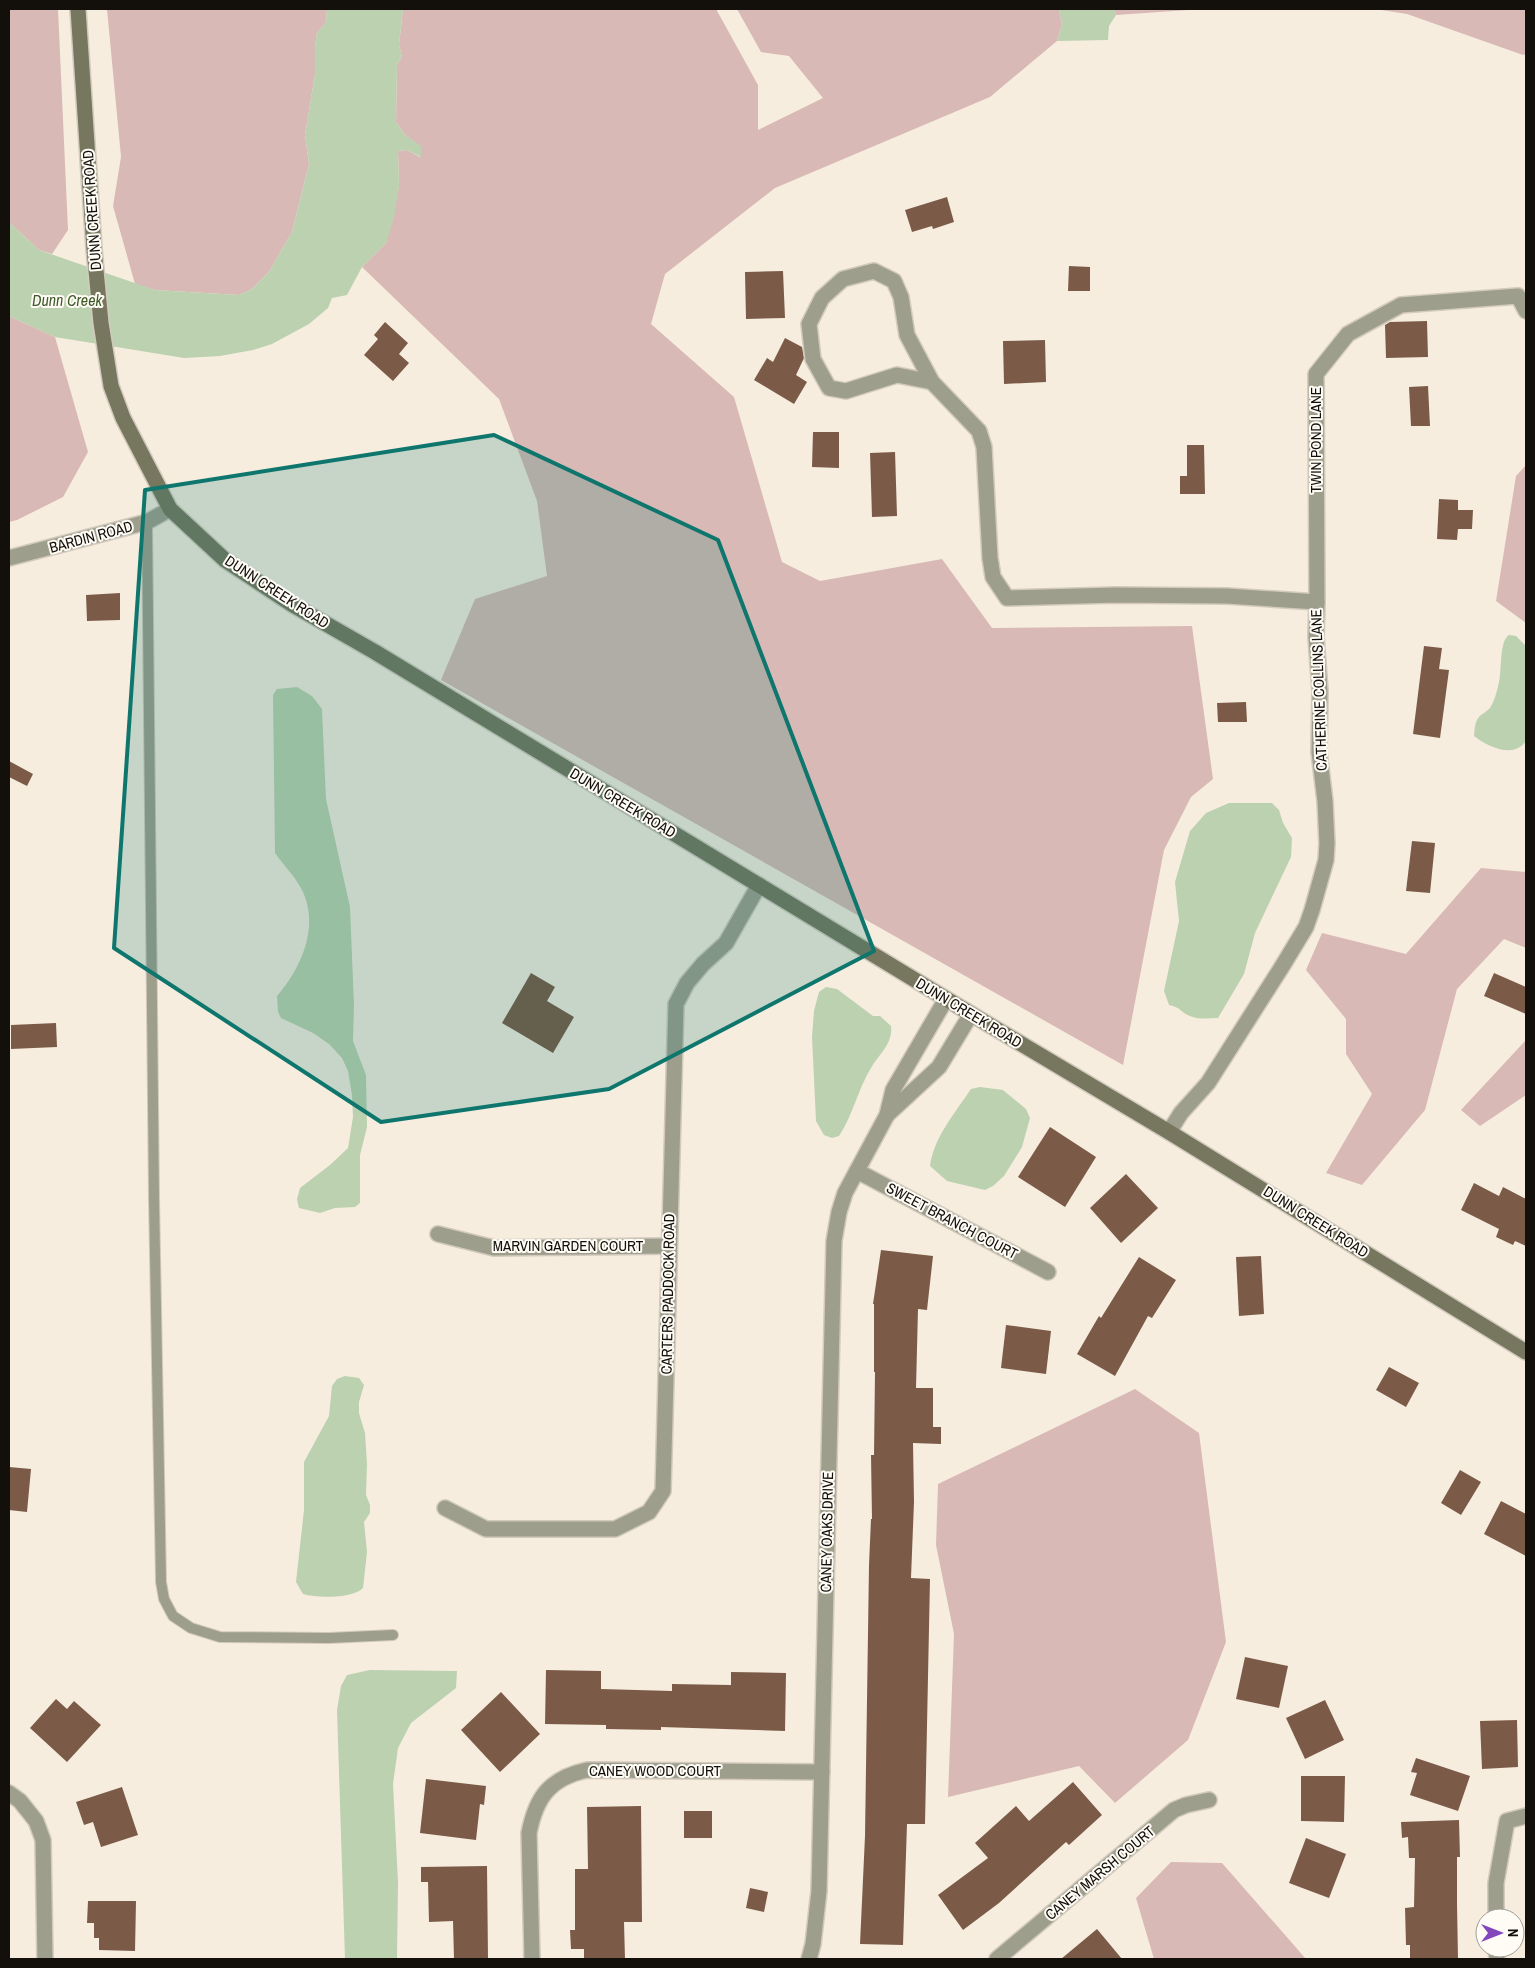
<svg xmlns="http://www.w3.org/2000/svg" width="1535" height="1968" viewBox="0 0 1535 1968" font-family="'Archivo Narrow',sans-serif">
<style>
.green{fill:#d9b9b5}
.water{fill:#bcd1af}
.building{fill:#7b5b47}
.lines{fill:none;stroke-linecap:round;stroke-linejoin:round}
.lane-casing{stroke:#d2cabd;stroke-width:12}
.street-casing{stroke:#d2cabd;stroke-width:18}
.secondary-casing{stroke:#d2cabd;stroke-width:18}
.lane{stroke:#9e9e8d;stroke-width:10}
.street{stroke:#9e9e8d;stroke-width:15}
.secondary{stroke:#77775f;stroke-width:15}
.marked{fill:#0f766e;fill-opacity:0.2;stroke:#0f766e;stroke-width:4;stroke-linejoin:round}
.labels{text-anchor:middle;stroke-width:4;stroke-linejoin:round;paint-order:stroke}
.street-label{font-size:15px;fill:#13100c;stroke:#fffbf5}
.water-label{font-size:16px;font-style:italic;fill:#3e5a2a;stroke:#fffbf5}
</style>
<rect width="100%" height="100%" fill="#f6eddf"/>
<g class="green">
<polygon points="9,9 58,9 68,230 52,254 39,250 9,222"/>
<polygon points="107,9 327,9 326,22 317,33 315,46 315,74 305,135 309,164 292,232 269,272 252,289 239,295 155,290 135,284 113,206 121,157"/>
<polygon points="403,9 716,9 758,85 758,130 823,98 789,56 761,52 737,9 1059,9 1062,25 1057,41 990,97 775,188 665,274 651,324 734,397 782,562 820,581 942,559 992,628 1192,626 1213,779 1191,797 1164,850 1123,1065 441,680 475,599 547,576 537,501 499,399 362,267 386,243 399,186 398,151 407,150 420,157 420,146 405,135 396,122 397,64 402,57 399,45"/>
<polygon points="1114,9 1203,9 1116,15"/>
<polygon points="1375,9 1526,9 1526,54 1523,55 1407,14"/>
<polygon points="9,316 55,337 88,452 63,497 17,520 9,522"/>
<polygon points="1526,465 1526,623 1496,601 1516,476"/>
<polygon points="1481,868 1526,872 1526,948 1504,939 1457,989 1425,1110 1362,1185 1326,1173 1372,1094 1346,1054 1346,1019 1306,970 1322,933 1406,954"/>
<polygon points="1526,1040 1526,1095 1480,1126 1461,1110"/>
<polygon points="1135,1389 1199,1433 1226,1642 1188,1740 1115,1803 1079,1766 948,1797 954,1634 936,1545 938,1484"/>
<polygon points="1171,1862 1222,1863 1306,1959 1154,1959 1136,1898"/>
</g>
<g class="water">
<polygon points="327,9 403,9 399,45 402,57 397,64 396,122 405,135 421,146 421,157 407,150 398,151 399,186 394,218 386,243 362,267 347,295 332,298 328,308 309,324 272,344 253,350 220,356 184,358 55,337 9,316 9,222 39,250 155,290 239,295 252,289 269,272 292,232 309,164 305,135 315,74 315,46 317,33 326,22"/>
<polygon points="1059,9 1114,9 1116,15 1109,26 1108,40 1057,41 1062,25"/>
<path d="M1509 635 1516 636 1526 646V741C1514 759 1488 747 1474 736 1475 729 1474 721 1481 715 1484 713 1487 711 1490 708 1495 700 1497 691 1499 682 1502 670 1499 641 1509 635Z"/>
<path d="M297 687 312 696 322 709 326 799 350 907 354 1005 353 1041 366 1075 367 1127 360 1155V1203L355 1207 335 1208 320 1213 299 1208 297 1199 300 1188 330 1165 348 1148 353 1117 352 1095 348 1071 342 1058 329 1044 313 1033 281 1018 278 1012 277 996C301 968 320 927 302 890 295 876 284 866 275 853L273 695 277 689Z"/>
<path d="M1229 803H1272L1279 810 1283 823 1292 838 1291 857 1255 933 1244 974 1218 1018C1209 1018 1199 1020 1190 1016 1181 1013 1181 1007 1169 1005L1164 991 1179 921 1175 882 1190 831 1206 813Z"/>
<path d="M826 987 837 989 873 1016H880L891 1026C893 1044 879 1054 871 1068 858 1089 853 1115 839 1136L832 1138 824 1135 816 1121 812 1037 814 1011 819 992Z"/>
<path d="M980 1087 1003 1090 1026 1109 1030 1118 1022 1147 1004 1176 993 1186 985 1190 947 1181 930 1166C934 1137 955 1113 971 1089Z"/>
<path d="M345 1376 359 1378 364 1385 359 1402V1413L365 1433 367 1464 366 1495 370 1505V1513L364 1522 367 1552 363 1588C353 1599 316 1598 303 1594L296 1582 304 1510V1462L329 1416 332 1386 337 1379Z"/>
<polygon points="370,1670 457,1671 456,1688 411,1723 398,1748 393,1784 398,1882 397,1959 345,1959 337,1710 341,1686 347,1675"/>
</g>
<g class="building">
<polygon points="947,197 954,222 933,229 932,226 912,232 905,210"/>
<polygon points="1069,266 1090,267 1090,291 1068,291"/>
<polygon points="783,271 785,318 746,319 745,272"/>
<polygon points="1427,321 1428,357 1386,358 1385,325 1390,322"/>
<polygon points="385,322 408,343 399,354 409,363 393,381 364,355 378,339 374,335"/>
<polygon points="785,338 802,347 804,358 796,375 807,382 794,404 754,380 767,358 773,362"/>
<polygon points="1045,340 1046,382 1004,384 1003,341"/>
<polygon points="1428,386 1430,426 1411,426 1409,387"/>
<polygon points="813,432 839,432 839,468 812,467"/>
<polygon points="1187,445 1204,445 1205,494 1180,494 1180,476 1187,476"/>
<polygon points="895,452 897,516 872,517 870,453"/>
<polygon points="1439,499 1458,500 1458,510 1473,510 1472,529 1458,529 1457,540 1437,539"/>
<polygon points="120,593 120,620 87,621 86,595"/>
<polygon points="1424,646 1442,648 1439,669 1449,670 1440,738 1413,734"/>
<polygon points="1246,702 1247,722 1218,722 1217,703"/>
<polygon points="9,761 33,774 27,786 9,777"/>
<polygon points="1412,841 1435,843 1430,893 1406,891"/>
<polygon points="531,973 555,987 547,1001 574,1017 553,1053 502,1023"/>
<polygon points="1494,973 1526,987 1526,1014 1484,996"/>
<polygon points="56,1023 57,1047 11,1049 11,1025"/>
<polygon points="1050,1127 1096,1157 1065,1207 1018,1177"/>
<polygon points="1126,1174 1158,1208 1121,1243 1090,1208"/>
<polygon points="1474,1183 1499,1196 1503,1187 1526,1199 1526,1246 1515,1241 1513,1245 1496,1237 1499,1229 1461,1210"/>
<polygon points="881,1250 933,1256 927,1310 918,1309 916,1388 933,1388 933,1427 941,1427 941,1444 913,1443 914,1502 911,1578 930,1579 925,1824 907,1824 903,1945 860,1944 865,1836 869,1565 871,1519 872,1519 871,1455 874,1455 875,1372 874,1372 874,1304 873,1304"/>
<polygon points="1261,1256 1264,1314 1239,1316 1236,1257"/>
<polygon points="1139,1257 1176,1280 1152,1318 1148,1316 1115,1376 1077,1354 1099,1316 1101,1318"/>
<polygon points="1006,1325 1051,1331 1046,1374 1001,1368"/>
<polygon points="1389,1367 1419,1383 1406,1407 1376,1390"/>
<polygon points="9,1467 31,1469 27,1512 9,1510"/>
<polygon points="1460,1470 1481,1482 1461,1515 1441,1503"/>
<polygon points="1501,1501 1526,1514 1526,1556 1484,1534"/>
<polygon points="1245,1657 1288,1666 1279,1708 1236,1699"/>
<polygon points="546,1670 601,1671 601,1689 672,1691 672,1684 731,1685 731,1672 786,1673 785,1731 661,1727 661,1730 606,1729 606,1725 545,1724"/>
<polygon points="501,1692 540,1734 500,1772 461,1730"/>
<polygon points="56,1699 67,1709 74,1701 101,1725 67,1762 30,1728"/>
<polygon points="1325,1700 1344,1740 1305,1759 1286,1718"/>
<polygon points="1517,1720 1518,1767 1482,1769 1480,1721"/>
<polygon points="1416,1758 1470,1776 1458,1811 1410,1795 1417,1773 1411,1772"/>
<polygon points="1301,1776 1345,1776 1344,1822 1301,1821"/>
<polygon points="426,1779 486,1786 484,1805 480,1804 476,1840 420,1833"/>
<polygon points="1073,1782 1102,1815 1069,1845 1066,1842 999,1903 963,1930 938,1895 988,1858 975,1843 1016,1806 1029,1821"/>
<polygon points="122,1787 138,1835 101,1847 93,1822 84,1825 76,1802"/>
<polygon points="641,1806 642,1922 624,1922 625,1959 584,1959 584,1949 571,1949 570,1930 575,1930 575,1869 588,1869 587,1807"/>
<rect x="684" y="1811" width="28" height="27"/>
<polygon points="1459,1820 1460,1857 1457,1857 1457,1903 1458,1959 1410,1959 1410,1945 1406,1945 1405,1908 1414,1907 1415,1858 1409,1858 1408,1837 1402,1838 1401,1822"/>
<polygon points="1306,1838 1346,1854 1329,1898 1289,1883"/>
<polygon points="487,1866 488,1959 454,1959 453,1921 429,1922 428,1882 421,1882 421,1867"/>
<polygon points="750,1888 768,1892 764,1912 746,1908"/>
<polygon points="88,1901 136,1901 135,1951 99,1950 99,1938 94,1938 94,1923 87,1923"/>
<polygon points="1097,1929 1122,1959 1061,1959"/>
</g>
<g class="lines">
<g class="lane-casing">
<polyline id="lane" points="147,522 154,1199 161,1582 164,1599 173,1616 191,1628 220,1637 329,1638 393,1635"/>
</g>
<g class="street-casing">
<g id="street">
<polyline points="932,382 897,375 846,391 829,388 813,359 809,324 822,298 843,279 874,271 894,281 901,297 907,335 932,382 979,431 984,447 990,558 993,577 1007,598 1116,595 1227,596 1317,602 1316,637 1320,691 1319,752 1325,801 1327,843 1326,860 1312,910 1306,927 1283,965 1208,1083 1181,1113 1169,1132"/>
<polyline points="9,558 147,522 170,509"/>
<polyline points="1317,602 1316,374 1348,334 1401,305 1518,296 1526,311"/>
<polyline points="887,1115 939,1067 971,1014"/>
<polyline points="857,1171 1048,1272"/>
<polyline points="438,1234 494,1248 669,1246"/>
<polyline points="445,1508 486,1529 615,1529 649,1512 663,1491 676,1004 687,983 703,964 726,943 759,885"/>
<polyline points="9,1793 20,1801 36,1821 43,1840 45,1959"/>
<polyline points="1496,1918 1496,1883 1507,1821 1526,1816"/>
<polyline points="1496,1948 1497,1959"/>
<path d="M532 1959 529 1833C536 1797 550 1778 587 1770L822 1772"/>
<polyline points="809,1959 813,1944 819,1891 834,1241 839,1212 845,1193 887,1115 893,1090 946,999"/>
<polyline points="997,1959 1174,1810 1186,1805 1209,1800"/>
</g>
</g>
<g class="secondary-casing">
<polyline id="secondary" points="78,9 94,249 101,323 111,386 123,418 170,509 225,560 293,605 375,652 971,1014 1169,1132 1526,1352"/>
</g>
<use href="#lane" class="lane"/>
<use href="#street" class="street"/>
<use href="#secondary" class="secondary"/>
</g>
<path class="marked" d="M494 435 718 540 874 951 609 1089 381 1122 114 948 145 490Z"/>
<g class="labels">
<g class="street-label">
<text transform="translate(92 210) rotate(-94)" y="5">DUNN CREEK ROAD</text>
<text transform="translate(1316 440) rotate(-90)" y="5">TWIN POND LANE</text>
<text transform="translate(91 537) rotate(-15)" y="5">BARDIN ROAD</text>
<text transform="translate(277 592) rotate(33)" y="5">DUNN CREEK ROAD</text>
<text transform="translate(1319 690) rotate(-92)" y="5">CATHERINE COLLINS LANE</text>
<text transform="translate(623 803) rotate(31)" y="5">DUNN CREEK ROAD</text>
<text transform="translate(969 1013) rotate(31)" y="5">DUNN CREEK ROAD</text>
<text transform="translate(952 1221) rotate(28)" y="5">SWEET BRANCH COURT</text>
<text transform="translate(1316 1222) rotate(32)" y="5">DUNN CREEK ROAD</text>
<text x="568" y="1251">MARVIN GARDEN COURT</text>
<text transform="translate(668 1294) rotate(-89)" y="5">CARTERS PADDOCK ROAD</text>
<text transform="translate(827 1532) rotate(-89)" y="5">CANEY OAKS DRIVE</text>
<text x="655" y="1776">CANEY WOOD COURT</text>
<text transform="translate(1100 1873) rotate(-40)" y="5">CANEY MARSH COURT</text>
</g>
<g class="water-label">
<text x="67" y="306">Dunn Creek</text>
</g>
</g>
<rect width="1535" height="1968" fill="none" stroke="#13100c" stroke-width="20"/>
<g transform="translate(1500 1933) rotate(90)"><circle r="24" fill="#fffbf5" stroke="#a19d98"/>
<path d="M0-4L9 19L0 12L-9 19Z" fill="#8247bd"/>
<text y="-8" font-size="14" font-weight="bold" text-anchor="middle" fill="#13100c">N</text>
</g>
</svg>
